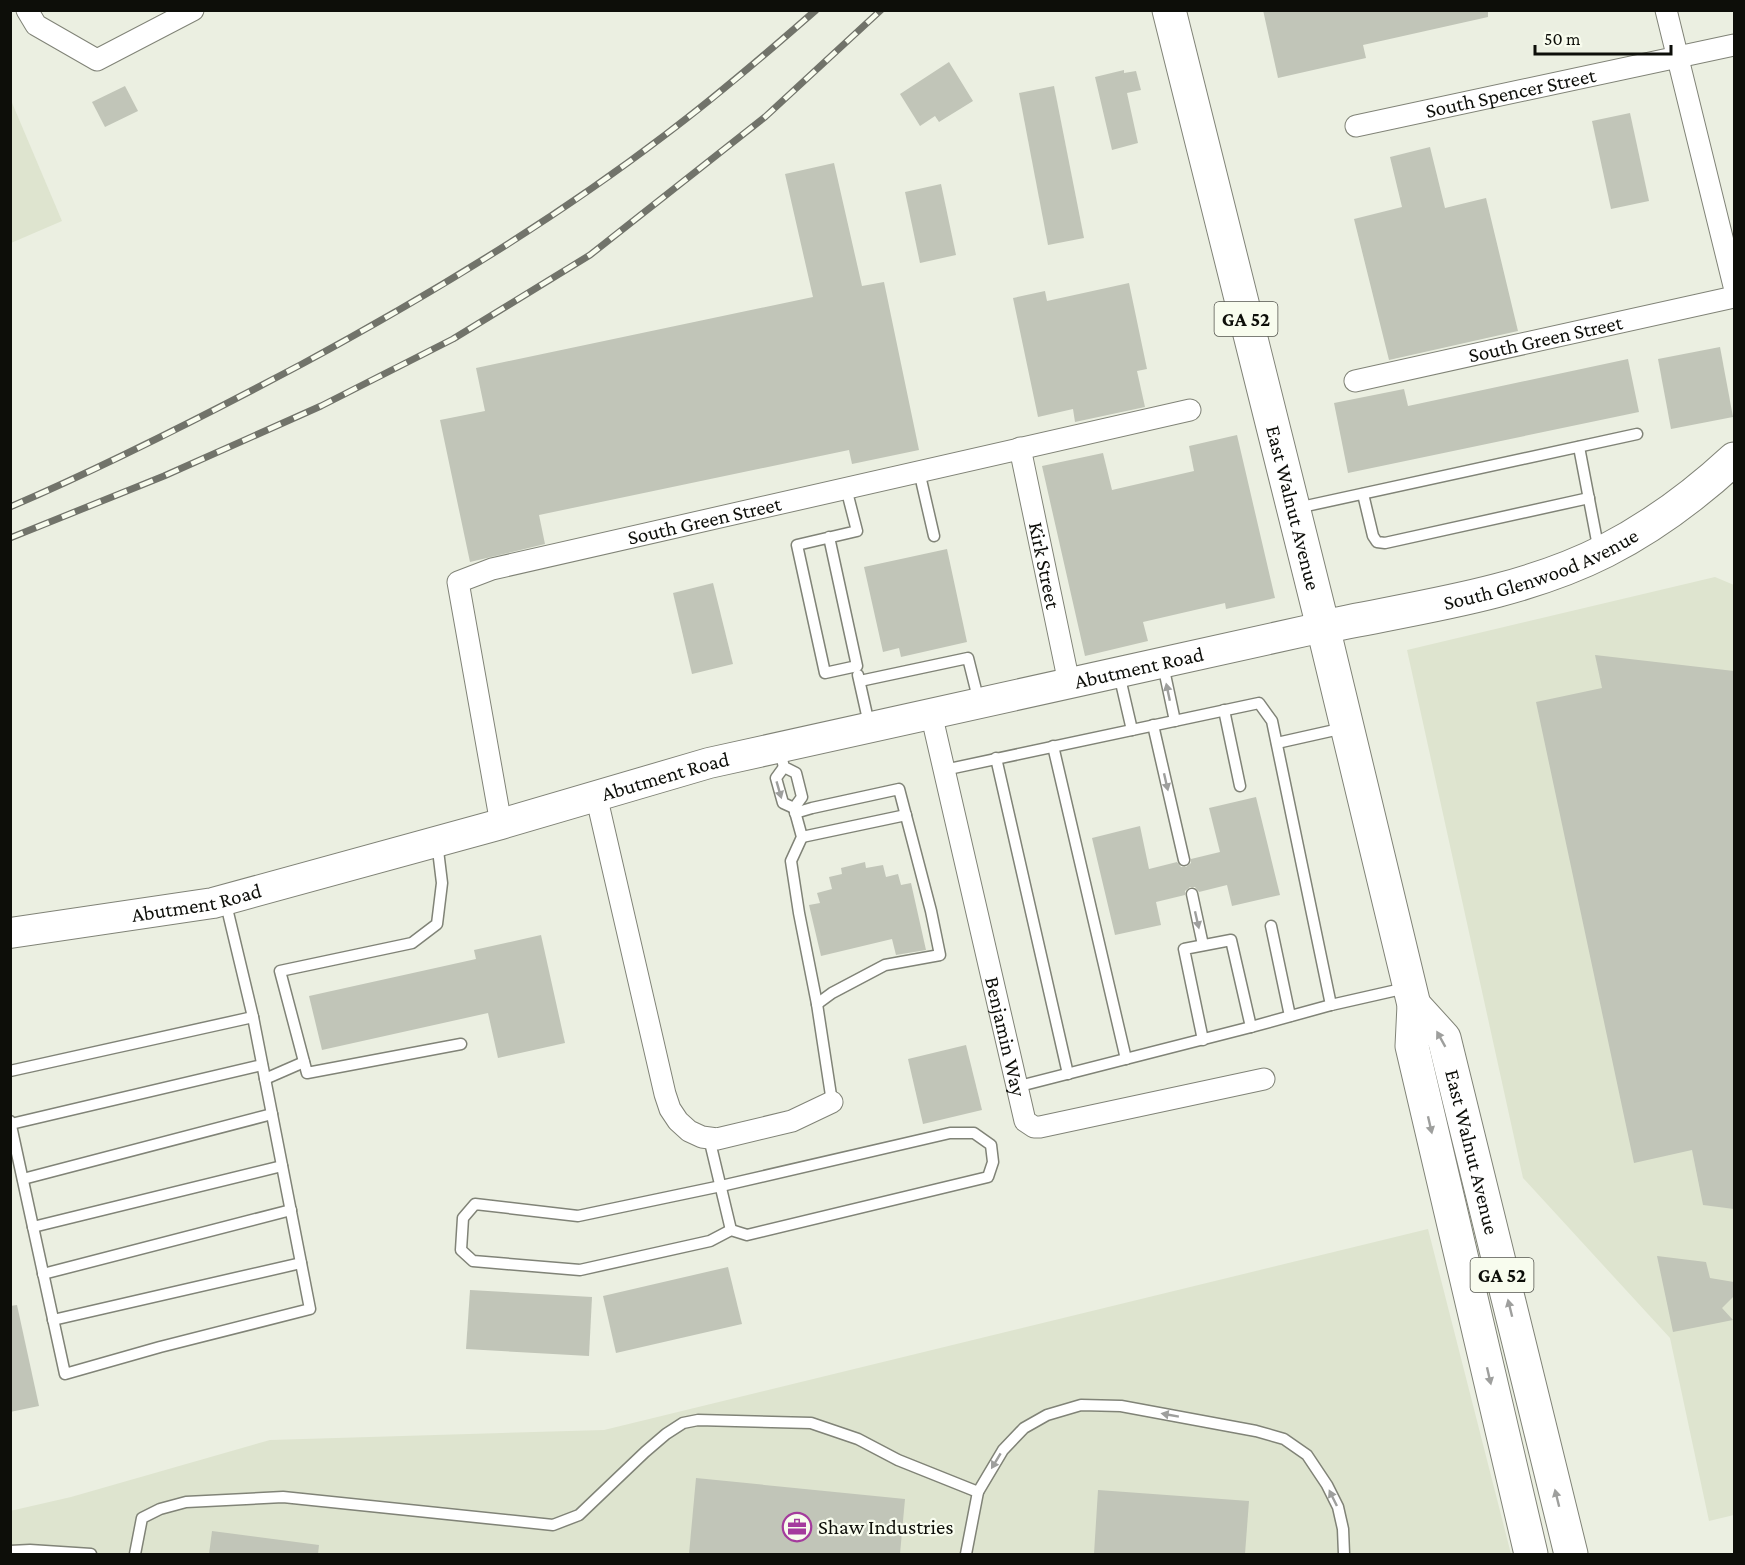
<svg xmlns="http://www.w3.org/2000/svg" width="1745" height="1565" viewBox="0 0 1745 1565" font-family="'Crimson Pro',serif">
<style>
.built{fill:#dee4cf}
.building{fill:#c1c5b8}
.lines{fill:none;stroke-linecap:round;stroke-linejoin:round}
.service-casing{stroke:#808377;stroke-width:13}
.minor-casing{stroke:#808377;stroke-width:23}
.secondary-casing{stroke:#808377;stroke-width:32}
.primary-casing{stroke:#808377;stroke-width:35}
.service{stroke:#fff;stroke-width:10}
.minor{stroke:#fff;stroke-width:21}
.secondary{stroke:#fff;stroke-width:30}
.primary{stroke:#fff;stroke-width:33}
.rail-casing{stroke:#71736a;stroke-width:7}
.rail{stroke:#f8fcee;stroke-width:4.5;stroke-dasharray:14;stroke-linecap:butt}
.oneway{fill:#9e9f9d}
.labels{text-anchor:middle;stroke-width:4.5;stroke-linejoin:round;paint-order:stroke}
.shield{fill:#f8fcee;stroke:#54554e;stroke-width:1.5}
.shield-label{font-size:20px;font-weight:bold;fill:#0d0e09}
.street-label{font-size:21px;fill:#0d0e09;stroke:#f8fcee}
.poi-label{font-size:21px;fill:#0d0e09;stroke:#f8fcee;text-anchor:start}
</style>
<rect width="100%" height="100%" fill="#ebefe1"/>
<g class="built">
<polygon points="10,98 62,221 11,243 10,243"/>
<polygon points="1715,577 1734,585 1734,1515 1709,1521 1670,1338 1523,1178 1407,650"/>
<polygon points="1428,1229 1511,1554 11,1554 10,1511 71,1497 270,1440 604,1430"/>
</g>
<g class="building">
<polygon points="1263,10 1488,10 1488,17 1363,45 1366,58 1278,78"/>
<polygon points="949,62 973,101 939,122 935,116 920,126 900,94"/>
<polygon points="1124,70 1124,73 1136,71 1141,90 1127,93 1138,143 1112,150 1095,77"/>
<polygon points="125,86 138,111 105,127 92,102"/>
<polygon points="1054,86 1084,238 1048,245 1019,93"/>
<polygon points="1630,113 1649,201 1611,209 1592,121"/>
<polygon points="1430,147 1445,208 1486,198 1518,331 1389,360 1354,219 1402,207 1390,157"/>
<polygon points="834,163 862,286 884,282 919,450 852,464 849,450 539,515 545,544 470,562 440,420 485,411 476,368 813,297 785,174"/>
<polygon points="941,184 956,255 920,263 905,192"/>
<polygon points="1129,283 1147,369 1137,371 1145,407 1075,422 1073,409 1038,417 1013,298 1045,291 1047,301"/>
<polygon points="1720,347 1733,417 1671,429 1658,359"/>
<polygon points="1628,359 1639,412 1348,473 1334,403 1404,389 1408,406"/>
<polygon points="1237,435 1275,598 1226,609 1225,603 1143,622 1148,641 1085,656 1042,466 1103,453 1112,490 1194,471 1189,446"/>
<polygon points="947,549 967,642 901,657 899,648 883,652 864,567"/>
<polygon points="713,583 733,664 692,674 673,593"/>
<polygon points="1595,655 1734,671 1734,1209 1703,1205 1692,1150 1634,1163 1536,702 1602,688"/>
<polygon points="1256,797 1280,895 1232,906 1227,885 1199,892 1195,887 1190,887 1185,891 1185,895 1156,902 1161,925 1115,935 1092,838 1140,826 1149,869 1177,862 1181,867 1186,867 1191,863 1191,859 1220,852 1209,808"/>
<polygon points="865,862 866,868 883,865 886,877 898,874 901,885 911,883 926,950 896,955 892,939 821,956 809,905 820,903 817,893 832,889 829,877 842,874 841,868"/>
<polygon points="541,935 565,1043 498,1058 488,1013 322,1050 309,996 476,959 474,950"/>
<polygon points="966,1045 982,1110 923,1124 908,1059"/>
<polygon points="1657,1256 1706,1262 1710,1278 1734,1282 1734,1296 1722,1308 1733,1320 1673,1332"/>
<polygon points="728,1267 742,1324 616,1353 603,1296"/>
<polygon points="470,1290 592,1297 589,1356 466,1349"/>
<polygon points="17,1305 39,1406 10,1412 10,1306"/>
<polygon points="696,1478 905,1499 900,1554 689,1554"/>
<polygon points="1098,1490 1249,1501 1245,1554 1094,1554"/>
<polygon points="212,1531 319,1545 318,1554 209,1554"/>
</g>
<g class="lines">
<g class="service-casing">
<g id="service">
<polyline points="1579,447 1597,541 1601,549"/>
<polyline points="919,471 934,536"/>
<polyline points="1363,494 1373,536 1377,542 1385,543 1589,498"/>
<polyline points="1297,508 1637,434"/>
<polyline points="829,537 857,666 825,673 797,545 857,531 846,488"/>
<polyline points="1163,665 1175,721"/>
<polyline points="1119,674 1132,730"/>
<polyline points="858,675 869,724"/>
<polyline points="860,681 968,658 979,702"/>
<polyline points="1224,710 1240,786"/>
<polyline points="1153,725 1184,860"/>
<polyline points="1277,743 1344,728"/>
<polyline points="1053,746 1126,1059"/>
<polyline points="779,748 784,767 796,773 802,797 794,808 802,837 791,861 799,913 817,1004 832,1102"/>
<polyline points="996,758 1068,1074"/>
<polyline points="784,767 776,778 783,803 794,808"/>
<polyline points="944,770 1259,703 1272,721 1331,1005"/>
<polyline points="795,813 812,808 899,789 931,911 940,955 885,965 832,993 817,1004"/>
<polyline points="802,837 906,815"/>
<polyline points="437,842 442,883 437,924 412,943 280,971 307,1073 461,1044"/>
<polyline points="1192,894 1203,945"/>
<polyline points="1271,926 1290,1016"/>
<polyline points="1203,1040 1184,949 1231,940 1251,1027"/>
<polyline points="10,1071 253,1017"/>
<polyline points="265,1079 304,1062"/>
<polyline points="1016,1087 1251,1027 1331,1005 1406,988"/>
<polyline points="10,1121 65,1374 160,1347 310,1309 253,1017 225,900"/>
<polyline points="11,1124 262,1065"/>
<polygon points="950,1133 974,1133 991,1145 993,1162 988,1177 747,1235 731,1230 710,1241 580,1270 473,1261 461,1250 463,1218 475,1204 578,1216 721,1186"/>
<polyline points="709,1138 731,1230"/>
<polyline points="23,1179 272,1114"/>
<polyline points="33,1227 282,1166"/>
<polyline points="43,1274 291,1210"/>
<polyline points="53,1320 301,1263"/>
<polyline points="10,1551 30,1550 91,1554"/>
<polyline points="135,1554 142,1518 160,1509 186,1502 283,1497 553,1525 579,1515 645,1452 666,1434 683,1423 698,1420 811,1423 858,1439 898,1460 978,1492"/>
<polyline points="966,1554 978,1492 1003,1450 1024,1428 1047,1415 1081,1405 1121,1406 1256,1431 1284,1439 1307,1455 1327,1485 1338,1507 1343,1529 1344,1554"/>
</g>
</g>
<g class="minor-casing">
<g id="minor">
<polyline points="27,10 36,25 97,60 193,10"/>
<polyline points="1666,10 1734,286"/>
<path id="s1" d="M1356 126 1734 45"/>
<path id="s2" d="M1355 381 1734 297"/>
<path id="s3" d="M1020 448 1069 683"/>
<path id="s4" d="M931 713 1025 1121 1034 1127H1040L1264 1079"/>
<polyline points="596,795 665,1094 670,1109 678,1121 689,1131 702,1137 717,1139 792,1121 832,1102"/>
<path id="s5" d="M501 824 458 582 492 569 1190 410"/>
</g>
</g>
<g class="secondary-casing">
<g id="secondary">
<path id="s6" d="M10 933 213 903 501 824 709 763 1323 627"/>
</g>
</g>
<g class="primary-casing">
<g id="primary">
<path id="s7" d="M1169 10 1323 627 1414 1005 1412 1046 1531 1554"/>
<path id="s8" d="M1323 627C1417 607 1518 595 1605 551 1652 527 1695 495 1734 459"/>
<path id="s9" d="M1414 1005 1444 1038 1571 1554"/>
</g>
</g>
<use href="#service" class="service"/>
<use href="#minor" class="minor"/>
<use href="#secondary" class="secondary"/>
<use href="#primary" class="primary"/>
<g class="rail-casing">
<g id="rail">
<path d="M10 507C110 464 206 415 302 364 428 296 551 222 665 135 717 96 767 53 816 10"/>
<polyline points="10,538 164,476 321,406 453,339 590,255 765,117 881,10"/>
</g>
</g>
<use href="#rail" class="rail"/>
</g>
<defs><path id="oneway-solid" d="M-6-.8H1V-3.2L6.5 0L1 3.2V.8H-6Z" transform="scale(1.5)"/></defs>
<g class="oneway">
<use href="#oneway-solid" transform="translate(1168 692) rotate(-102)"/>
<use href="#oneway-solid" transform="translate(1166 782) rotate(77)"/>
<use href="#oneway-solid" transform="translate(779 790) rotate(74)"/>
<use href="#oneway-solid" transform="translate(1197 920) rotate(77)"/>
<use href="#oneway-solid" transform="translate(1441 1039) rotate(-119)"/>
<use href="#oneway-solid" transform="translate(1430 1125) rotate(77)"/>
<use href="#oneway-solid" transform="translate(1510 1308) rotate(-104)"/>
<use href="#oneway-solid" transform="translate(1489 1376) rotate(77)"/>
<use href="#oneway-solid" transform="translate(1170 1415) rotate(-170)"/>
<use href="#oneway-solid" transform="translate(996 1461) rotate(121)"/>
<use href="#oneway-solid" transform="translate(1333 1498) rotate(-116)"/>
<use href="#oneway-solid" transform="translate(1557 1498) rotate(-104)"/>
</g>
<defs>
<g id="office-ring" transform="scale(1.5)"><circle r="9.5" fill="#f8fcee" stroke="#a43b9d" stroke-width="1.5"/><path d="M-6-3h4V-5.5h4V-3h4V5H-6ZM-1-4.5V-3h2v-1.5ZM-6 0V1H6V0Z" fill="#a43b9d"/></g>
</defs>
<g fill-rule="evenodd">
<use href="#office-ring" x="797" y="1527"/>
</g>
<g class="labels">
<g class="shield">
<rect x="1214.5" y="302" width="63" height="34" rx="4.5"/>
<rect x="1470.5" y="1258" width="63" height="34" rx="4.5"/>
</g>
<g class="shield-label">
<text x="1246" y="326">GA 52</text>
<text x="1502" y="1282">GA 52</text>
</g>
<g class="street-label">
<text dy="7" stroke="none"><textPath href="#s1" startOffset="158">South Spencer Street</textPath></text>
<text dy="7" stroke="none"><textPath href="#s2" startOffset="195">South Green Street</textPath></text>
<text dy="7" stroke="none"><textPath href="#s7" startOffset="513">East Walnut Avenue</textPath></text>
<text dy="7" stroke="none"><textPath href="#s5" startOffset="500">South Green Street</textPath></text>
<text dy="7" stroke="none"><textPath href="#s3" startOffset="120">Kirk Street</textPath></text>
<text dy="7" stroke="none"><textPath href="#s8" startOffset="226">South Glenwood Avenue</textPath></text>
<text dy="7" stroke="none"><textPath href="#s6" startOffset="1161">Abutment Road</textPath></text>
<text dy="7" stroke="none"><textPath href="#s6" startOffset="675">Abutment Road</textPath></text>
<text dy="7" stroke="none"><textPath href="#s6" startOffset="189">Abutment Road</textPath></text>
<text dy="7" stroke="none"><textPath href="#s4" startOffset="332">Benjamin Way</textPath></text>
<text dy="7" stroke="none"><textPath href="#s9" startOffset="162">East Walnut Avenue</textPath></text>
</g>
<g class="poi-label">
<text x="818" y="1534">Shaw Industries</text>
</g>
</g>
<rect width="1745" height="1565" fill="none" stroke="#0d0e09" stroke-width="24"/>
<path d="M1535 45v9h136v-9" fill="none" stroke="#0d0e09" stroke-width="3"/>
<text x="1544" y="45" font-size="18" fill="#0d0e09" stroke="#f8fcee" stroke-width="4.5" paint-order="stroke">50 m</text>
</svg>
